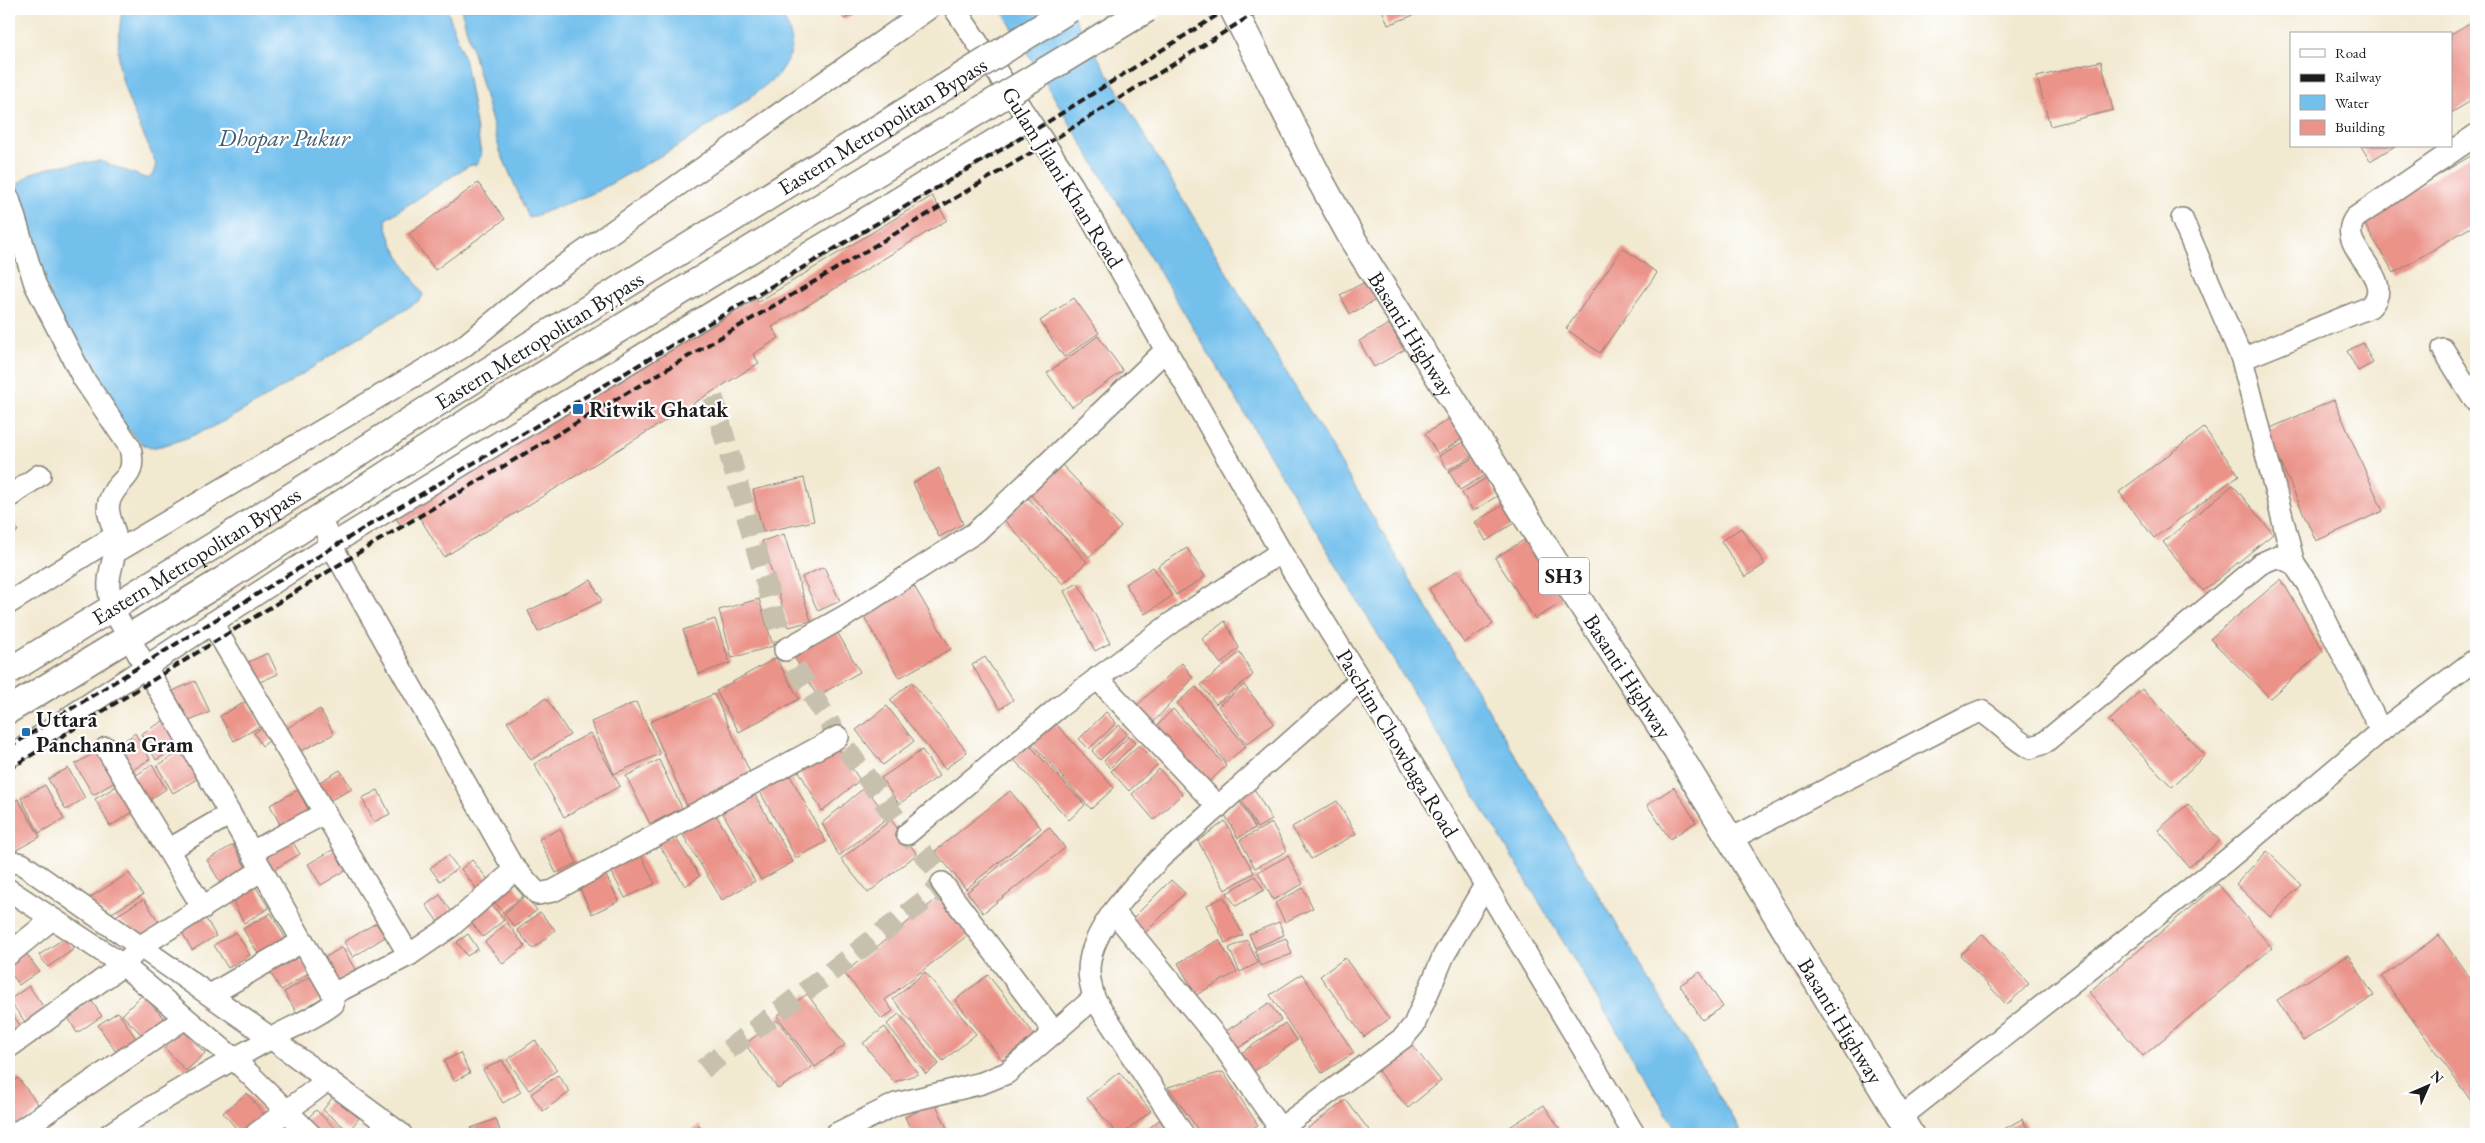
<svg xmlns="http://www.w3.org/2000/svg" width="2485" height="1143" viewBox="0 0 2485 1143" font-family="'EB Garamond',serif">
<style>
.water{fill:#73c0ed;stroke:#486e84}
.building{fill:#eb9389}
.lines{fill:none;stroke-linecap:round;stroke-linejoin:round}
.minor-tunnel{stroke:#c7c0ad;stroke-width:21;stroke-dasharray:21 11;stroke-linecap:butt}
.minor-casing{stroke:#878276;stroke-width:24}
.major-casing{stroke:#878276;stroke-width:29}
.minor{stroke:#fff;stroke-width:21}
.major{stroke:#fff;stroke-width:26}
.rail{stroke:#1c1c1c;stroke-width:4;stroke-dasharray:8 4;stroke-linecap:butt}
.major-bridge-casing{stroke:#878276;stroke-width:29;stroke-linecap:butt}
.major-bridge{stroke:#fff;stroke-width:26}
.poi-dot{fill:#1f6fb2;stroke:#fff;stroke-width:2}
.labels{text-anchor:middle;stroke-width:4.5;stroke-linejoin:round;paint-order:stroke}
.shield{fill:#fff;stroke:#606060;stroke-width:1}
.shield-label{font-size:21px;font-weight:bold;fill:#1c1c1c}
.street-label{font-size:22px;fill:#1c1c1c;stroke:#fff}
.poi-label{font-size:22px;font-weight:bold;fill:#1c1c1c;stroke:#fff;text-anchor:start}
.water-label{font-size:24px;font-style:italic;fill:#3f5e70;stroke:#fff}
</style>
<rect width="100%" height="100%" fill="#fff"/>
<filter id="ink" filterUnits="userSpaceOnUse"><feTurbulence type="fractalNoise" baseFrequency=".02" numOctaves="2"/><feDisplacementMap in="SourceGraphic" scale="10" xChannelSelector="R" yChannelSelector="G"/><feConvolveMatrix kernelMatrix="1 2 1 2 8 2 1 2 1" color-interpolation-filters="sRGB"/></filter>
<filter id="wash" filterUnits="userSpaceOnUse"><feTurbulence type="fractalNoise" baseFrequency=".0096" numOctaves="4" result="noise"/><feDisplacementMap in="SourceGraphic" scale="20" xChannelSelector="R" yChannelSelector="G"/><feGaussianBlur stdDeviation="1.12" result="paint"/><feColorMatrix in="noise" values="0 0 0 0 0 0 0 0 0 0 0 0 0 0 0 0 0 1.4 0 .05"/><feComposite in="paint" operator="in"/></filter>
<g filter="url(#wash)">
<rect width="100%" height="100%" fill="#f2e9d1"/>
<g class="water">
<path d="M122 9H447L465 62 481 154 478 164 468 166 386 219C386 241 412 276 423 295L420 300C397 315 374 328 351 342 298 376 212 439 150 448L140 442 120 421 44 294 16 192 20 182 32 173 56 166 100 161 148 179 153 174 156 164C144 133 127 104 120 70 116 50 120 29 122 9Z"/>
<polygon points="461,9 777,9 788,27 792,41 790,55 777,76 748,99 680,145 594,193 529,218 500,151"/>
<polygon points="1001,9 1069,9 1742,1134 1679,1134"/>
</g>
<g id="blocks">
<g class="building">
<polygon points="839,9 865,9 844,19"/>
<polygon points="1382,9 1423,9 1424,11 1388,25"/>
<polygon points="2476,19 2476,110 2471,101 2451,113 2451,34"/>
<polygon points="2101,61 2113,110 2050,126 2037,77"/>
<polygon points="2361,146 2395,146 2370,161"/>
<polygon points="2474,154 2476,158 2476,224 2394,273 2362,220"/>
<polygon points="478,183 505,219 435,270 409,234"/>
<polygon points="932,196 947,220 772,327 779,338 753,354 759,363 444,557 418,515 401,526 391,510 755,297 758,302"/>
<polygon points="1623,248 1657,273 1600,353 1566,329"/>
<polygon points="1367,281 1376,300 1350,314 1340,295"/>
<polygon points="1074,298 1099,333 1064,357 1040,321"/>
<polygon points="1389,324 1404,350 1374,367 1359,341"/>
<polygon points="1098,336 1123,371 1072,407 1047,373"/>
<polygon points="2363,343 2373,363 2358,371 2347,351"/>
<polygon points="2334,400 2383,511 2316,541 2266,430"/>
<polygon points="1452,417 1465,437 1438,454 1425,434"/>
<polygon points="2204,428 2239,475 2154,538 2119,492"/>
<polygon points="1466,440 1474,455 1448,470 1439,456"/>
<polygon points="1474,457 1485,475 1460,490 1449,472"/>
<polygon points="1062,465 1121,527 1089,557 1031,495"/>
<polygon points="939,468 963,524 939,537 913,483"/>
<polygon points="804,478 814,521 763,532 753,490"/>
<polygon points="1486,478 1497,496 1473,511 1462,493"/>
<polygon points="2233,485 2273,534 2203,591 2163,542"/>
<polygon points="1028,498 1087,562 1063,584 1004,520"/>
<polygon points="1503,505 1514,523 1486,541 1475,522"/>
<polygon points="9,516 18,531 9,537"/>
<polygon points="1741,528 1765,564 1745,577 1721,541"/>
<polygon points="784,534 811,621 789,627 762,541"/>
<polygon points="1524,540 1564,601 1535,619 1495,558"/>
<polygon points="1187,548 1205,577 1176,595 1158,566"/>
<polygon points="824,567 840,601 818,611 802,577"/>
<polygon points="1153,567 1172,596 1145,614 1125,584"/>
<polygon points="1458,570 1493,624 1464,643 1429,589"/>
<polygon points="2281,579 2323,651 2270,698 2210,639"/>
<polygon points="591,580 602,601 538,632 528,611"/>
<polygon points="1078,583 1110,643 1095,651 1064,591"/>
<polygon points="914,586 951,649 899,678 863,615"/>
<polygon points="759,599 773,646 732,658 719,610"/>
<polygon points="715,619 730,663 699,674 683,630"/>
<polygon points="1225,621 1239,648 1221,664 1202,639"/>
<polygon points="836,630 860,672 817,696 793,655"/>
<polygon points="1240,652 1253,675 1216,704 1201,685"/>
<polygon points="268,653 278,674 253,685 244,664"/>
<polygon points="985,657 1013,700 1000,709 972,665"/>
<polygon points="776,658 799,699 739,732 716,691"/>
<polygon points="1182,663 1193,678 1150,726 1132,710"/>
<polygon points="195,681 210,712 180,725 166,694"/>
<polygon points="912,682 967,752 945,769 890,700"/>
<polygon points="1244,685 1274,723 1247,744 1218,706"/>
<polygon points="1196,687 1246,746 1226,763 1177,703"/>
<polygon points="2142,689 2205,755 2172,787 2109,721"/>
<polygon points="714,694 753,779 688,808 650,722"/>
<polygon points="546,698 570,735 531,760 507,722"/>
<polygon points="247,701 261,726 234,741 220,716"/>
<polygon points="636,702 660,754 614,774 591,722"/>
<polygon points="887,706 914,741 883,765 856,730"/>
<polygon points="320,709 334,734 299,752 284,730"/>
<polygon points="1173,709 1226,766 1205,786 1153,730"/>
<polygon points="1106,712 1116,723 1089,749 1079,739"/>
<polygon points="1049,716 1114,788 1091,809 1026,737"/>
<polygon points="165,720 180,746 156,760 141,734"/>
<polygon points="1119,725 1127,734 1100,760 1092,751"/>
<polygon points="263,727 272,739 262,746 254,733"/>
<polygon points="135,733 150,759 128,773 115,749"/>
<polygon points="590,733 620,786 564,817 534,764"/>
<polygon points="1129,736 1136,742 1110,768 1104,761"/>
<polygon points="1023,738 1085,805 1069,820 1007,752"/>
<polygon points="836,745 860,780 822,811 796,766"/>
<polygon points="1139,745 1157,765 1129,791 1111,771"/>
<polygon points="922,750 939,776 899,804 881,778"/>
<polygon points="98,751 115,782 93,795 75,764"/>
<polygon points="181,751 197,779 173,793 157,766"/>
<polygon points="659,760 682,808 650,824 626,776"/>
<polygon points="152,764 166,789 145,803 131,779"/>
<polygon points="68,768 85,798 66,810 48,779"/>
<polygon points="1159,769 1182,794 1154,820 1132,794"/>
<polygon points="340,770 352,789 325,803 315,785"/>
<polygon points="787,770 826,842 796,858 757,786"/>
<polygon points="45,785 64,819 39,833 21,798"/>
<polygon points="1252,785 1272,820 1257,828 1240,798"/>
<polygon points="117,786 133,812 110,826 95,799"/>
<polygon points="865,787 888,817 839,856 822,823"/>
<polygon points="1674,787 1696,822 1670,839 1647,805"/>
<polygon points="298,790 310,813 282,828 270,805"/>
<polygon points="378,790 390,814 374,822 362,798"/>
<polygon points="752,790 793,862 761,880 720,808"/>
<polygon points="1010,791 1041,828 966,889 935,851"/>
<polygon points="18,799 40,837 11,853 9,850 9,804"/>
<polygon points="1239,800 1255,828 1238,838 1225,815"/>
<polygon points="1337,801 1356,834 1311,859 1292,827"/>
<polygon points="2188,804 2220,841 2189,867 2158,830"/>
<polygon points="713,810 755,881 722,900 680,830"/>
<polygon points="891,820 917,854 868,893 841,859"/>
<polygon points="1225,821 1254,873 1225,890 1198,841"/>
<polygon points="1272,823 1287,851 1255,868 1240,840"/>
<polygon points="1049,827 1065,848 983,913 967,892"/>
<polygon points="560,829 577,863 556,873 539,839"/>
<polygon points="673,834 700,876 685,886 658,843"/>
<polygon points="289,836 300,854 271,871 260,853"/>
<polygon points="233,845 249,873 223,887 207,860"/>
<polygon points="336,848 348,869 321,885 308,864"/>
<polygon points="638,849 655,884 625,898 608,865"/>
<polygon points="2267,851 2301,884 2270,917 2236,884"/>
<polygon points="448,855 458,868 440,881 430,868"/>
<polygon points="1288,856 1303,884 1273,900 1258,872"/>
<polygon points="472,860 494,887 482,896 461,869"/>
<polygon points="602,868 619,901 592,914 576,881"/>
<polygon points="129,873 143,895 108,915 86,900"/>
<polygon points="1255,876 1264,890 1236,906 1227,893"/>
<polygon points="1171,880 1185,893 1142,936 1129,922"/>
<polygon points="252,881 269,908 244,923 230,896"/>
<polygon points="512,883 523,896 503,912 492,899"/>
<polygon points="2218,884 2272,948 2143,1056 2089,992"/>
<polygon points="1303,888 1313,908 1285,922 1275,903"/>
<polygon points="440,895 454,915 440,925 426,905"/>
<polygon points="525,896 537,910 515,927 504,914"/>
<polygon points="1224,897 1243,935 1225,943 1207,905"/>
<polygon points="938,898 968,935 885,1000 893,1011 882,1019 844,973"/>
<polygon points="144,899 160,924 144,937 114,917"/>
<polygon points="488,900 504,920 483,937 467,917"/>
<polygon points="202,912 216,936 192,950 179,927"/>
<polygon points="540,912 555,930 533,949 517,930"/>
<polygon points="271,913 286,939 259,955 243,929"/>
<polygon points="1279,922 1284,935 1255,948 1249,934"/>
<polygon points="376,923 385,937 353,957 344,942"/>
<polygon points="507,923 525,946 503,964 485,942"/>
<polygon points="236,932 250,955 228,968 214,945"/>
<polygon points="468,934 478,949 467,956 457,942"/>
<polygon points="1983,934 2029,984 2007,1005 1960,955"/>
<polygon points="2439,935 2476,987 2476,1103 2474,1105 2382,977"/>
<polygon points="66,937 74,949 48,967 39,955"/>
<polygon points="1286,938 1292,954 1260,966 1255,950"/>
<polygon points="1219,940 1237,972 1196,995 1178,963"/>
<polygon points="1247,940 1258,963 1240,972 1229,948"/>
<polygon points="342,947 356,971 336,981 323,959"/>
<polygon points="23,949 39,971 19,985 9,970 9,959"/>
<polygon points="296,951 309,973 281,990 267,967"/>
<polygon points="2348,955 2374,996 2303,1041 2277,1000"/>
<polygon points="1345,958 1389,1019 1364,1037 1320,976"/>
<polygon points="925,972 976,1034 943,1061 893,999"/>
<polygon points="1700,972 1723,1007 1702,1020 1680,985"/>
<polygon points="1302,974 1354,1053 1322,1073 1270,995"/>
<polygon points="988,975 1035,1035 1002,1060 955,1000"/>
<polygon points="311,976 323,997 297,1013 284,992"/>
<polygon points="29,986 47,1012 28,1026 9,1000"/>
<polygon points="807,994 845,1045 815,1067 777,1016"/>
<polygon points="142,995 165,1019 145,1038 122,1015"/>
<polygon points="91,1000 102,1016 77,1033 68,1017"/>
<polygon points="1269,1003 1281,1020 1234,1051 1223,1033"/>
<polygon points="9,1009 23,1030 9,1039"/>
<polygon points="118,1012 138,1041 118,1055 98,1025"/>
<polygon points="899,1014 939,1064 926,1074 887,1024"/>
<polygon points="777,1020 812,1067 778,1089 745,1044"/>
<polygon points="1285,1023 1297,1040 1250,1074 1237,1056"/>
<polygon points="885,1027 918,1074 894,1082 863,1043"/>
<polygon points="182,1029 205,1053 186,1071 162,1045"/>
<polygon points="535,1040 557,1070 529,1090 507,1060"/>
<polygon points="1411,1044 1441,1081 1408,1108 1378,1071"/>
<polygon points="460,1053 470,1073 454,1081 444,1061"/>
<polygon points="502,1060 521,1092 503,1103 483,1070"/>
<polygon points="1119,1072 1151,1111 1123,1134 1117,1134 1087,1098"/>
<polygon points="1223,1072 1258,1125 1245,1134 1201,1134 1168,1087"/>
<polygon points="558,1075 570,1092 543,1111 531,1094"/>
<polygon points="18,1078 41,1108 9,1133 9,1085"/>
<polygon points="247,1093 266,1117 245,1134 241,1134 223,1113"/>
<polygon points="333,1097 359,1118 349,1131 323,1110"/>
<polygon points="1346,1100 1372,1134 1300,1134"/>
<polygon points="935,1103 950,1134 913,1134 905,1117"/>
<polygon points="1544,1105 1563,1134 1499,1134"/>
<polygon points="316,1110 340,1133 339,1134 317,1134 304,1122"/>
<polygon points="496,1119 501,1134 474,1134 471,1128"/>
<polygon points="2022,1119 2031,1134 1995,1134"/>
<polygon points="1159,1120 1171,1134 1142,1134"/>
<polygon points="699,1125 705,1134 686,1134"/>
</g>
</g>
</g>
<g filter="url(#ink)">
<use href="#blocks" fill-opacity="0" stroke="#878276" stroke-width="1"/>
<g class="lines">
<polyline class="minor-tunnel" points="703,1069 933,894 942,883 936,869 907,834 838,737 785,650 713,397"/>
<g class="minor-casing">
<g id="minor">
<polyline points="955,9 1072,185 1281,552 1438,806 1634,1134"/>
<path d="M9 199 35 284 83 378 130 447C138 482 117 476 109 502 106 513 113 524 115 535 118 552 110 565 109 581 108 590 110 599 112 608L333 994V1004C314 1019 291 1027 270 1039 215 1069 161 1099 110 1134"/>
<polyline points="2182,219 2242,359 2294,564"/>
<polyline points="2443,349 2476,402"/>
<path d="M2242 359 2370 307C2400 277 2333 248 2355 218L2476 135"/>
<polyline points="9,497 40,475"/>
<polyline points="326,531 331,545 511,864 538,894 553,891 838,737"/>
<polyline points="116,552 463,347 545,279 928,9"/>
<polyline points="9,603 115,536"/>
<polyline points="212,623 409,955"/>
<polyline points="785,650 847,615 976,532 1167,349"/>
<polyline points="1097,678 1218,807"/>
<polyline points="106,748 203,908"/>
<polyline points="9,757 331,545 1028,119"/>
<polyline points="907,834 1059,707 1173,622 1281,552"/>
<path d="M1731 839 1964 718 1981 711C1999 722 2011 738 2030 748L2044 743 2260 564 2278 556 2294 564 2308 585 2381 731"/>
<polyline points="168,850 230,814"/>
<polyline points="252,852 325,813"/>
<polyline points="9,861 22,864 271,1038 401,1134"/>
<polyline points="942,883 1055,1033"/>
<polyline points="9,890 123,965 234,1059 310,1134"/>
<polyline points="1114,912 1222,1044 1280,1129"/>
<polyline points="9,954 52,919"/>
<polyline points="333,994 409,955 450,927 515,870"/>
<polyline points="210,995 303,941"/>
<polyline points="9,1047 123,965 141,946 262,870"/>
<polyline points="1900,1118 2227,860 2381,731 2476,659"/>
<polyline points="15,1134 185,1018"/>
<polyline points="256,1134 328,1080"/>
<polyline points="836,1134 896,1104 982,1083 1007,1073 1094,998"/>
<path d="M1183 1134 1094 998C1092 989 1089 980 1089 971 1089 930 1133 888 1159 859L1360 680"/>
<polyline points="1273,1134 1403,1038 1414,1025 1444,955 1484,887"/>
</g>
</g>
<g class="major-casing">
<g id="major">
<path id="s1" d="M1233 9 1321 182 1353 240 1566 580 1676 750 1910 1134"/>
<path id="s2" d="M9 671 218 543 478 377"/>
<polyline points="9,710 223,580 497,403"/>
</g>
</g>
<use href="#minor" class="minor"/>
<use href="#major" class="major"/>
<g class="rail">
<polyline points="9,747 366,527 1046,123 1227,9"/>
<polyline points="9,769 376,542 1056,138 1261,9"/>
</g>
<g class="major-bridge-casing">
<g id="major-bridge">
<path id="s3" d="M478 377 1070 9"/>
<polyline points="497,403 1147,9"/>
</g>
</g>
<use href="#major-bridge" class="major-bridge"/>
</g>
</g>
<g class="poi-dot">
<rect x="572" y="403" width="12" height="12" rx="2.5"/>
<rect x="21" y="727" width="10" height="10" rx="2.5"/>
</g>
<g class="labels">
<rect class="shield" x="1539" y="557.5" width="50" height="37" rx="4"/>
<g class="shield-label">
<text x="1564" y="583">SH3</text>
</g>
<g class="street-label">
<text dy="8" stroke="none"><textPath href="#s3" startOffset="476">Eastern Metropolitan Bypass</textPath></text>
<text transform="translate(1063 177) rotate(58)" y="8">Gulam Jilani Khan Road</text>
<text dy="8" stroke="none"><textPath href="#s1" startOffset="371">Basanti Highway</textPath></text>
<text transform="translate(539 340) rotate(-32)" y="8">Eastern Metropolitan Bypass</text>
<text dy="8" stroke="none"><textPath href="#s2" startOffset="220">Eastern Metropolitan Bypass</textPath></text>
<text dy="8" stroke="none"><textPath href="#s1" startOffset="776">Basanti Highway</textPath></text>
<text transform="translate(1398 743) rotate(59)" y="8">Paschim Chowbaga Road</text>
<text dy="8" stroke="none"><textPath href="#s1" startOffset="1181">Basanti Highway</textPath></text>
</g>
<g class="poi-label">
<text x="589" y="417">Ritwik Ghatak</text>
<text x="36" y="727">Uttara<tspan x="36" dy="25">Panchanna Gram</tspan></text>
</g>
<g class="water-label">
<text x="284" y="146">Dhopar Pukur</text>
</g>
</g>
<rect width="2485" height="1143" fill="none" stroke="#fff" stroke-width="30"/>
<rect x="2290" y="32" width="162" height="115" fill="#ffffff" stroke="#a4a4a4"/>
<rect x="2300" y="49" width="25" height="8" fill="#ffffff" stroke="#a4a4a4"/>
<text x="2335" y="58" font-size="15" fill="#1c1c1c">Road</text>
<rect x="2300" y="74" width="25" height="8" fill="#1c1c1c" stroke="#a4a4a4"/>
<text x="2335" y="82" font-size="15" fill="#1c1c1c">Railway</text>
<rect x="2300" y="95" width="25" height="15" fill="#73c0ed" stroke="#a4a4a4"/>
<text x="2335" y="108" font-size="15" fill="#1c1c1c">Water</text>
<rect x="2300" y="120" width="25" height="15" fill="#eb9389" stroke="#a4a4a4"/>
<text x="2335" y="132" font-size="15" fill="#1c1c1c">Building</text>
<g transform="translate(2428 1086) rotate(45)" stroke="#ffffff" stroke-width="4" paint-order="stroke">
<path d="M0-4L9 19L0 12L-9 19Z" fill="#1c1c1c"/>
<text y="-8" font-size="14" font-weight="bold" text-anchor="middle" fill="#1c1c1c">N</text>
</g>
</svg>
